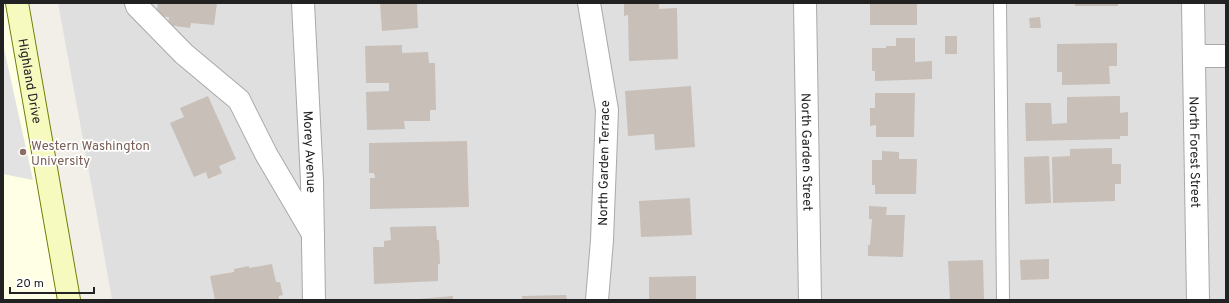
<svg xmlns="http://www.w3.org/2000/svg" width="1229" height="303" viewBox="0 0 1229 303" font-family="Overpass,sans-serif">
<style>
.residential{fill:#e0dfdf}
.education{fill:#ffffe5}
.parking{fill:#e2e2e2}
.building{fill:#c7bfb8}
.lines{fill:none;stroke-linecap:round;stroke-linejoin:round}
.lane-casing{stroke:#a9a9a9;stroke-width:14}
.street-casing{stroke:#a9a9a9;stroke-width:24}
.secondary-casing{stroke:#707d05;stroke-width:24}
.lane{stroke:#fff;stroke-width:12}
.street{stroke:#fff;stroke-width:22}
.secondary{stroke:#f7fabf;stroke-width:22}
.education-dot{fill:#8d6e63;stroke:#fff;stroke-width:1.5}
.labels{text-anchor:middle;stroke-width:3.5;stroke-linejoin:round;paint-order:stroke}
.street-label{font-size:13px;fill:#222;stroke:#fff}
.education-label{font-size:13px;fill:#785e54;stroke:#fff;text-anchor:start}
</style>
<rect width="100%" height="100%" fill="#f2efe9"/>
<polygon class="residential" points="58,3 1226,3 1226,300 112,300 102,243"/>
<polygon class="education" points="3,3 17,3 69,300 3,300"/>
<polygon class="parking" points="3,44 33,180 3,174"/>
<g class="building">
<polygon points="158,3 217,3 214,25 191,23 190,28 168,25 169,17 156,16"/>
<polygon points="380,3 417,3 418,28 382,31"/>
<polygon points="624,3 659,3 659,9 677,8 678,59 629,61 628,15 624,16"/>
<polygon points="870,3 910,3 910,4 917,4 917,25 870,25"/>
<rect x="1075" y="3" width="43" height="3"/>
<polygon points="1040,17 1041,28 1030,28 1029,18"/>
<rect x="945" y="36" width="12" height="18"/>
<polygon points="896,38 915,38 915,62 932,61 932,79 875,81 875,71 872,71 872,48 886,48 886,46 896,46"/>
<polygon points="1117,43 1117,66 1109,66 1110,84 1062,85 1062,72 1057,72 1057,44"/>
<polygon points="402,45 402,53 428,52 429,63 435,63 436,110 430,110 430,121 404,121 405,129 367,130 366,92 389,91 389,83 366,83 365,46"/>
<polygon points="691,86 695,147 655,150 654,134 628,136 625,91"/>
<polygon points="875,93 915,93 914,137 876,137 876,125 870,126 870,108 875,108"/>
<polygon points="208,96 236,159 219,166 222,173 208,179 206,172 194,177 170,123 184,117 180,108"/>
<polygon points="1120,96 1120,113 1128,112 1128,136 1120,136 1120,139 1026,141 1025,103 1051,103 1052,124 1067,123 1067,97"/>
<polygon points="467,141 469,207 370,209 370,178 375,178 374,173 369,173 369,143"/>
<polygon points="1112,148 1112,164 1121,164 1121,184 1115,184 1115,201 1053,203 1052,157 1070,156 1070,149"/>
<polygon points="882,151 899,152 899,159 917,159 916,194 875,194 875,185 872,185 872,160 882,160"/>
<polygon points="1049,156 1051,203 1025,204 1024,157"/>
<polygon points="690,198 692,235 641,237 639,201"/>
<polygon points="869,206 887,207 886,215 905,215 903,257 868,256 868,245 870,245 872,219 869,219"/>
<polygon points="436,226 437,240 439,240 440,264 438,264 438,281 374,284 373,247 384,247 384,241 391,240 390,227"/>
<polygon points="1049,259 1049,279 1021,280 1020,260"/>
<polygon points="983,260 984,300 950,300 948,261"/>
<polygon points="272,264 276,282 280,282 283,295 279,296 279,300 215,300 210,276 234,272 234,269 249,266 249,268"/>
<polygon points="696,276 696,300 649,300 649,277"/>
<polygon points="566,295 567,300 522,300 522,296"/>
<polygon points="453,296 453,300 419,300 419,299"/>
</g>
<g class="lines">
<g class="lane-casing">
<polyline id="lane" points="1000,3 1003,300"/>
</g>
<g class="street-casing">
<g id="street">
<polyline points="136,3 137,6 184,54 239,100 266,154 313,234"/>
<path id="s1" d="M303 3 312 181 314 300"/>
<polyline points="589,3 607,110 602,240 597,300"/>
<path id="s2" d="M805 3 810 300"/>
<path id="s3" d="M1193 3 1198 300"/>
<polyline points="1194,56 1226,56"/>
</g>
</g>
<g class="secondary-casing">
<g id="secondary">
<path id="s4" d="M17 3 69 300"/>
</g>
</g>
<use href="#lane" class="lane"/>
<use href="#street" class="street"/>
<use href="#secondary" class="secondary"/>
</g>
<circle class="education-dot" cx="23" cy="152" r="4"/>
<g class="labels">
<g class="street-label">
<text dy="5" stroke="none"><textPath href="#s4" startOffset="79">Highland Drive</textPath></text>
<text dy="5" stroke="none"><textPath href="#s1" startOffset="149">Morey Avenue</textPath></text>
<text dy="5" stroke="none"><textPath href="#s2" startOffset="149">North Garden Street</textPath></text>
<text dy="5" stroke="none"><textPath href="#s3" startOffset="149">North Forest Street</textPath></text>
<text transform="translate(603 163) rotate(-89)" y="5">North Garden Terrace</text>
</g>
<g class="education-label">
<text x="31" y="150">Western Washington<tspan x="31" dy="15">University</tspan></text>
</g>
</g>
<rect width="1229" height="303" fill="none" stroke="#222222" stroke-width="8"/>
<path d="M10 287v6h84v-6" fill="none" stroke="#222222" stroke-width="2"/>
<text x="16" y="287" font-size="12" fill="#222222" stroke="#ffffff" stroke-width="3" paint-order="stroke">20 m</text>
</svg>
